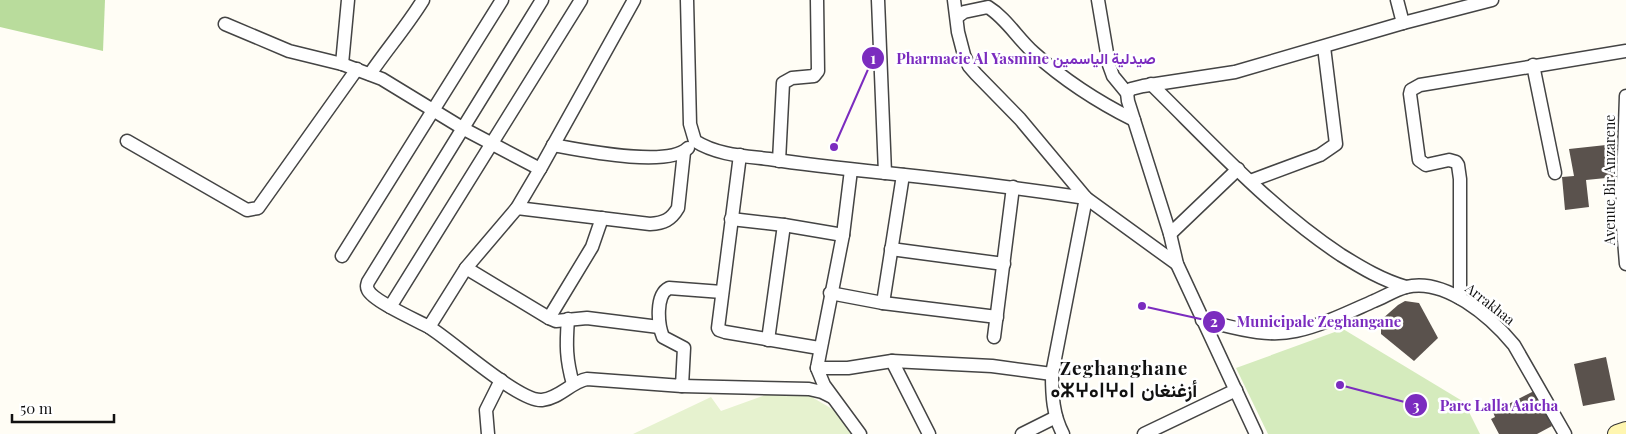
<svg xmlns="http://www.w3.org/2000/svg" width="1626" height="434" viewBox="0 0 1626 434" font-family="'Playfair Display',Vazirmatn,'Noto Sans Tifinagh',serif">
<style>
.green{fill:#d5ebbd}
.forest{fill:#b9dc9c}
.pitch{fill:#e6f2cf}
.building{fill:#5a524d}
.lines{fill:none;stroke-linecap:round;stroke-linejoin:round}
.street-casing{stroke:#444;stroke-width:15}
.secondary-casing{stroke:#333;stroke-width:20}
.street{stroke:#fff;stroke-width:12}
.secondary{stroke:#fff6b0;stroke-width:18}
.labels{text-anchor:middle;stroke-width:5;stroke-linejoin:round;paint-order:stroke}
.street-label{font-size:14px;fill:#111;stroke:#fff}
.district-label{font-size:19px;font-weight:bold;letter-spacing:1px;fill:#111;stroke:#fff}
.leader{fill:none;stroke:#7b2cbf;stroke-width:2}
.callout-dot{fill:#7b2cbf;stroke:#fff;stroke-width:2}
.mark-label{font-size:15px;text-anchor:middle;font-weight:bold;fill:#fff}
.callout-label{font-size:15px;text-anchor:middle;font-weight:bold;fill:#7b2cbf;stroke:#fff;stroke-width:5;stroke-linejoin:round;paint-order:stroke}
</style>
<rect width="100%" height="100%" fill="#fffdf5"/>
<polygon class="green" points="1343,329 1464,402 1480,434 1268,434 1236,368"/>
<polygon class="forest" points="0,0 105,0 103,51 0,27"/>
<polygon class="pitch" points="768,394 810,396 839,413 851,434 633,434 711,397 721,411"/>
<g class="building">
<polygon points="1612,138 1616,177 1586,180 1589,207 1565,210 1562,177 1574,176 1569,149 1606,145 1605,139"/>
<polygon points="1405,301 1419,303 1438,338 1414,361 1381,334 1381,320 1398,305"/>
<polygon points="1606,357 1615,400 1583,406 1574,364"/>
<polygon points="1534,391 1552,426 1537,434 1499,434 1491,419 1495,417 1493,412"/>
</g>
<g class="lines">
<g class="street-casing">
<g id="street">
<path d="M634 0 540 169 517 208 466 268 429 327C452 341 519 402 542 400 560 398 571 382 587 379L682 386 684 348 663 337C658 325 655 295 669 288L722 292"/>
<path d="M687 0 690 124 695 141C717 155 744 156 769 159 808 165 847 169 886 173 953 180 1019 188 1086 198"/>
<polyline points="878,0 885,173"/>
<polyline points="954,0 958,32 964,55 969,66 976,74 1020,119 1086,198 1177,264"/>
<polyline points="1098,0 1109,65 1113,76 1127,93 1128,101 1170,234 1177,264 1256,434"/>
<polyline points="1397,0 1403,23"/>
<path d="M957 17 964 12 988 7C1006 18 1018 39 1034 53 1064 80 1098 102 1134 120"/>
<polyline points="225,24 289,51 342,64 382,79 464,129 540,169"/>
<polyline points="342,64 348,0"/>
<polyline points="1533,65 1555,173"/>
<path d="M370 74C387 49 407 26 423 0"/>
<path d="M1151 84C1212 144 1270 208 1341 255 1362 268 1382 280 1406 287"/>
<polyline points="1127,93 1131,89 1143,86 1235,72 1403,23 1492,0"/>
<polyline points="1626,96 1622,215 1626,264"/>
<polyline points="127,141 247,210 258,208 357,69"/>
<path d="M553 145C581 150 668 168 688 148"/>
<polyline points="740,155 718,328 719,330 725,332 819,348"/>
<polyline points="779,161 783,83 792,78 814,76 818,71 817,0"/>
<polyline points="851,170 843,235 817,368 824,385 860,434"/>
<polyline points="1250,181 1320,155 1336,144 1324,47"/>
<path d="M517 208 650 224C664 223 671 220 678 208L684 152"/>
<polyline points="731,219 784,225 843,235"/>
<polyline points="1170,234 1238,169"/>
<polyline points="891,249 1004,264"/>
<polyline points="342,256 502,0"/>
<polyline points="466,268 549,318 556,321 587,318 659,327"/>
<polyline points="830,293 883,303 997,317"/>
<polyline points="1460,298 1460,179 1458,165 1456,162 1449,160 1426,165 1419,160 1410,94 1411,90 1420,85 1626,51"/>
<polyline points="883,303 903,175"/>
<polyline points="390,307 581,0"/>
<polyline points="549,318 592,247 602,218"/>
<path d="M568 319C566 345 566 359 573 384"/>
<path d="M1202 320C1233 327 1265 338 1296 331 1323 325 1349 312 1374 301 1384 297 1395 290 1406 287 1445 277 1491 317 1514 345L1565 434"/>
<path d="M429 327C416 320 373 301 368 290 366 286 367 286 368 282L542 0"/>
<polyline points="994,337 1013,187"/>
<polyline points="768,340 784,225"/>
<polyline points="892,361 929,434"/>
<polyline points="817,368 848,368 892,361 992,366 1052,374"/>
<polyline points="682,386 809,389 822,392 832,397"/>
<polyline points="488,434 486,410 501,380"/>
<polyline points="1022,434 1056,417"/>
<path d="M1063 434C1053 415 1052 396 1052 374L1086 198"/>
<polyline points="1144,434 1236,390"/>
</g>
</g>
<g class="secondary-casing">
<polyline id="secondary" points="1617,434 1626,431"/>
</g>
<use href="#street" class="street"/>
<use href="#secondary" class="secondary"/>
</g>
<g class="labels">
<g class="street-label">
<text transform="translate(1610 180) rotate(-90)" y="5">Avenue Bir Anzarene</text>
<text transform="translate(1490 304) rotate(38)" y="5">Arrakhaa</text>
</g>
<g class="district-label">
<text x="1124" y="375">Zeghanghane<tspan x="1124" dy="22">ⴰⵣⵖⴰⵏⵖⴰⵏ أزغنغان</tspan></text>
</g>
</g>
<path class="leader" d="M834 147L873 58M1142 306L1214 322M1340 385L1416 405"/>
<g class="callout-dot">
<circle cx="834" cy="147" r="5"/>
<circle cx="1142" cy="306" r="5"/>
<circle cx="1340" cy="385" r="5"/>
<circle cx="873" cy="58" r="12"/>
<circle cx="1214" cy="322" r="12"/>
<circle cx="1416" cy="405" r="12"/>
</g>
<g class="mark-label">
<text x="873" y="64">1</text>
<text x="1214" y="327">2</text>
<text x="1416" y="411">3</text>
</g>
<g class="callout-label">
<text x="1026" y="64">Pharmacie Al Yasmine صيدلية الياسمين</text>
<text x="1319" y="327">Municipale Zeghangane</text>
<text x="1499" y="411">Parc Lalla Aaicha</text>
</g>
<path d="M12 414v8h102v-8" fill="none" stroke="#111111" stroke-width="2.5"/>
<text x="20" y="414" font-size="15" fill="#111111" stroke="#ffffff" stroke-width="4" paint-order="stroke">50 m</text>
</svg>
